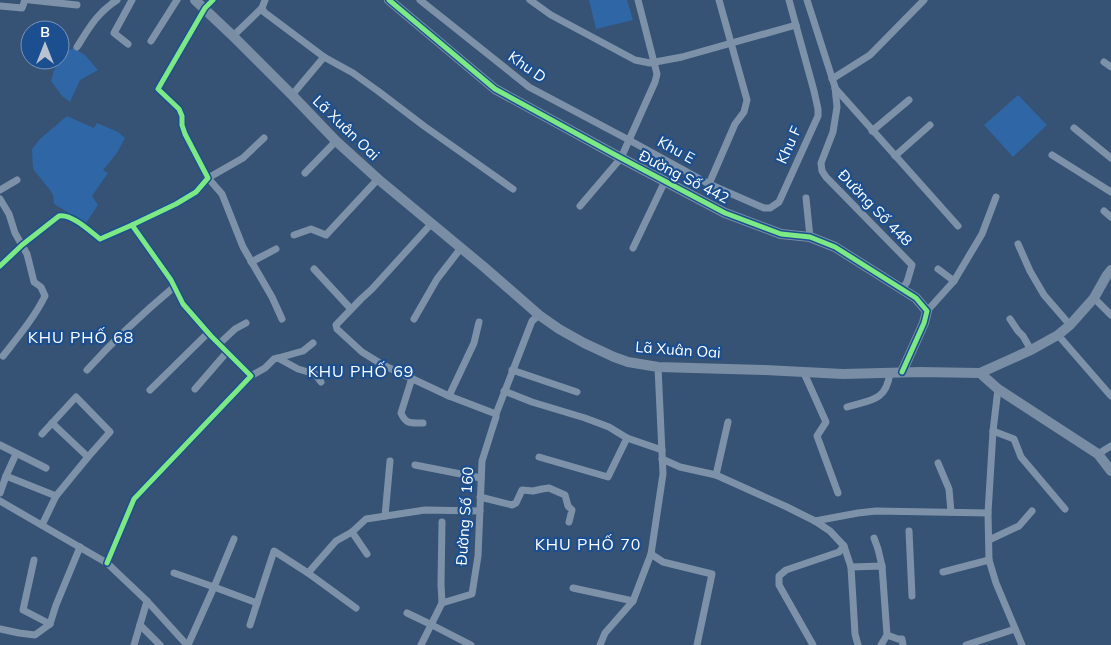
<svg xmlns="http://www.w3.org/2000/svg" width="1111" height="645" viewBox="0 0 1111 645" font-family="Mulish,sans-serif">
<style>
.green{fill:#2f66a5}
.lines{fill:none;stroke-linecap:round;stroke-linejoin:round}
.street{stroke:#7d92a8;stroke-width:7}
.secondary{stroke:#798da4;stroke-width:10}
.cycleway-casing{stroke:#1b4f8f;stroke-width:8}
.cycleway{stroke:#7ce984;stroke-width:5}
.labels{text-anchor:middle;stroke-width:4.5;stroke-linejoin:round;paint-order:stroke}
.street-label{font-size:15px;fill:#fff;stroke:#1b4f8f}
.neighbourhood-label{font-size:16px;letter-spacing:1px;fill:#fff;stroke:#1b4f8f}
</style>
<rect width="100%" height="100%" fill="#365274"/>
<g class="green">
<polygon points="589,0 627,0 633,20 596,29"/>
<polygon points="74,48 85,55 98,70 80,80 70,102 62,96 51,81 54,70 65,56 62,53"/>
<polygon points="1018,95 1047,125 1013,157 984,125"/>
<polygon points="67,116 94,128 97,123 118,132 125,138 117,153 103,170 108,173 92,196 98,205 86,223 54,204 53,195 50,190 33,169 32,149 40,139"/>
</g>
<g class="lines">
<g class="street">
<polyline points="30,0 77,5"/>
<polyline points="420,0 529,87 629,140 709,184 764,208 770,208 779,202 818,116 818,109 814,91 789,0"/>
<polyline points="530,0 551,15 635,60 650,63 682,57 796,25"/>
<polyline points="807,0 835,87 837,107 833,132 821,163 822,171 826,177 912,265 907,282 902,289"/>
<polyline points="0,6 22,8 25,0"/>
<polyline points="262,8 264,12 324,57 353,73 378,91 424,126 513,189"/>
<polyline points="233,36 262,8 265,0"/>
<polyline points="151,41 177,0"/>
<polyline points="128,44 114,33 132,0"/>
<path d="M77 47C89 28 97 13 117 0"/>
<polyline points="1104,62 1111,67"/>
<polyline points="832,79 870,55 924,0"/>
<polyline points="835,88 958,226"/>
<polyline points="292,95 324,57"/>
<polyline points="1074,128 1111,158"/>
<polyline points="872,131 909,100"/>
<polyline points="264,138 243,158 208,178 222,194 243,247 272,297 282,319"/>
<polyline points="1052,155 1111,192"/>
<polyline points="895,156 930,125"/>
<polyline points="305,173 336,141"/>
<polyline points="709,184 735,124 744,112 747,100 719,0"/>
<polyline points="0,190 17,180"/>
<polyline points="806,198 810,237"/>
<path d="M0 199 9 214 15 233 27 254 34 282 41 287 45 296C34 318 18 337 3 356"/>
<polyline points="580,206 621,158 655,82 657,74 638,0"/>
<polyline points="1104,211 1111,217"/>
<polyline points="432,223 372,289 361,299 336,325 337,329 362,352 383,365 449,396 496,414"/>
<polyline points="294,235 311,229 326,235 378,179"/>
<polyline points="1018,244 1030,271 1044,295 1070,325"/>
<polyline points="633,248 665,181"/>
<polyline points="251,262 276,249"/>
<path d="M0 266 22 245 59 216C71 213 91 232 100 239L132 225 176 204 196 192 208 178 185 134 182 125V116L179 109 158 89 205 8 213 0"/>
<polyline points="314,269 351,309"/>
<polyline points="954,281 982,234 996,197"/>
<polyline points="1094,298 1111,315"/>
<polyline points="927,311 954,281 938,269"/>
<polyline points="414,319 437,279 461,248"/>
<polyline points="1010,319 1018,331 1023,336 1031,350"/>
<polyline points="1058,335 1111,396"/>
<polyline points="219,344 235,329 246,323"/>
<polyline points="278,358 303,351 313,343"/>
<path d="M87 370C115 339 143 313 174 287"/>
<polyline points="512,370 577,392"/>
<polyline points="804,373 826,422 817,436 838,493"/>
<polyline points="251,376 265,368 274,359 278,358 298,369 315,374 321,382"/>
<path d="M412 378 401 413C406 425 412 423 423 423"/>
<polyline points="195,389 227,352"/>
<polyline points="998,389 993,431 988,513 989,560 996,583 1022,645"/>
<polyline points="150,390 208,333"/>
<polyline points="504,391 532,402 585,418 609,427 627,438 662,450"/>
<polyline points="449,396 474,343 479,322"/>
<path d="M847 407C870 400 886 402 890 373"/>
<polyline points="52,423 88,457 56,496"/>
<polyline points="993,431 1014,439 1021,457 1065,509"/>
<polyline points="42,434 76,397 110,432 88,457"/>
<polyline points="0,445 46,468"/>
<polyline points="16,454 6,476 56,496 42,525"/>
<polyline points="1098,454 1111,446"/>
<polyline points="539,457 608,477 627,438"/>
<polyline points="662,459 680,467 716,475 787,507 815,521 830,531 844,546 839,552 786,570 779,576 779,585 813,645"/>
<polyline points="938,463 949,489 951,512"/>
<polyline points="415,465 481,478"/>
<polyline points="716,475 728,422"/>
<polyline points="0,493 6,476"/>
<polyline points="480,497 512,505 516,503 522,490 533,491 542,489 549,488 565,495 568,506 572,510 569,522"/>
<polyline points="0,501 107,563 147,601 187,645"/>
<polyline points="385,516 390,461"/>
<polyline points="815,521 858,513 876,511 988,513"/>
<polyline points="442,522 441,584 442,603"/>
<polyline points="909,531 912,596"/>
<polyline points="352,532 367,554"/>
<polyline points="874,538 878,549 882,566"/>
<polyline points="989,540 1019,526 1032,511"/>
<polyline points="844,546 851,567 855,634 858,645"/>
<polyline points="651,554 663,562 712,574 697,645"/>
<polyline points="34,560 23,610 50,624 56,605 80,547"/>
<polyline points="107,563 134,499 251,376 211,336 183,304 171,280 132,225"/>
<polyline points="851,567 882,566 887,635 881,645"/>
<polyline points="943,572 989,560"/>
<polyline points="174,573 214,587 234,539"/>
<polyline points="308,573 356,608"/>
<polyline points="573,588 633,601"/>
<polyline points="407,613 432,625"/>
<polyline points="140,625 160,645"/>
<polyline points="250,625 257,603"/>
<polyline points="432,625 471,645"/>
<polyline points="0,629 19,633 35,635 50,624"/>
<polyline points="887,635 898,639 902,639 903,645"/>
<polyline points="134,645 147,601"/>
<polyline points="188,645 214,587 257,603 274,551 308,573 336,541 352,532 366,519 425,510 480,511"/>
<polyline points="421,645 442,603 472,594 478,556 482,461 496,417 496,414 532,321 539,315"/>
<polyline points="600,645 605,633 633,601 651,554 663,474 658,367"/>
<polyline points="966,645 1015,629"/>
</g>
<g class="secondary">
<polyline points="195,0 233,36 292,95 336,141 378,179 484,267 539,315 559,329 584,343 614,357 628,362 658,367 765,370 843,374 920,372 980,373 998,389 1098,454 1111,471"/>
<polyline points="389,0 495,89 621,158 725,213 781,234 810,237 835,247 916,298 927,311 924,323 902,372"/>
<polyline points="980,373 1031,350 1058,335 1070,325 1094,298 1107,275 1111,270"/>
</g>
<g class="cycleway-casing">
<g id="cycleway">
<polyline points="389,0 495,89 621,158 725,213 781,234 810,237 835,247 916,298 927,311 924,323 902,372"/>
<path d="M0 266 22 245 59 216C71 213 91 232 100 239L132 225 176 204 196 192 208 178 185 134 182 125V116L179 109 158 89 205 8 213 0"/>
<polyline points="107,563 134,499 251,376 211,336 183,304 171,280 132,225"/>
</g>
</g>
<use href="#cycleway" class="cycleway"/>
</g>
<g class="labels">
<g class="street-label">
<text transform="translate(527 67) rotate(35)" y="5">Khu D</text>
<text transform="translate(346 128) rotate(44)" y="5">Lã Xuân Oai</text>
<text transform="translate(789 145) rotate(-66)" y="5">Khu F</text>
<text transform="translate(676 150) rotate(29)" y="5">Khu E</text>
<text transform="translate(684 177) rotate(27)" y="5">Đường Số 442</text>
<text transform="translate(875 208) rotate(46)" y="5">Đường Số 448</text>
<text transform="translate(678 350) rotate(4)" y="5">Lã Xuân Oai</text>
<text transform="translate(465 516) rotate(-86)" y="5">Đường Số 160</text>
</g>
<g class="neighbourhood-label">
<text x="81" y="343">KHU PHỐ 68</text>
<text x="361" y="377">KHU PHỐ 69</text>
<text x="588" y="550">KHU PHỐ 70</text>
</g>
</g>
<g transform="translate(45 45)"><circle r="24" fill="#1b4f8f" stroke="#7695bc"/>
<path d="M0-4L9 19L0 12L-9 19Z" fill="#b9c2ce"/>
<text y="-8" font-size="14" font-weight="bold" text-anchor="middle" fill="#ffffff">B</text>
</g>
</svg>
